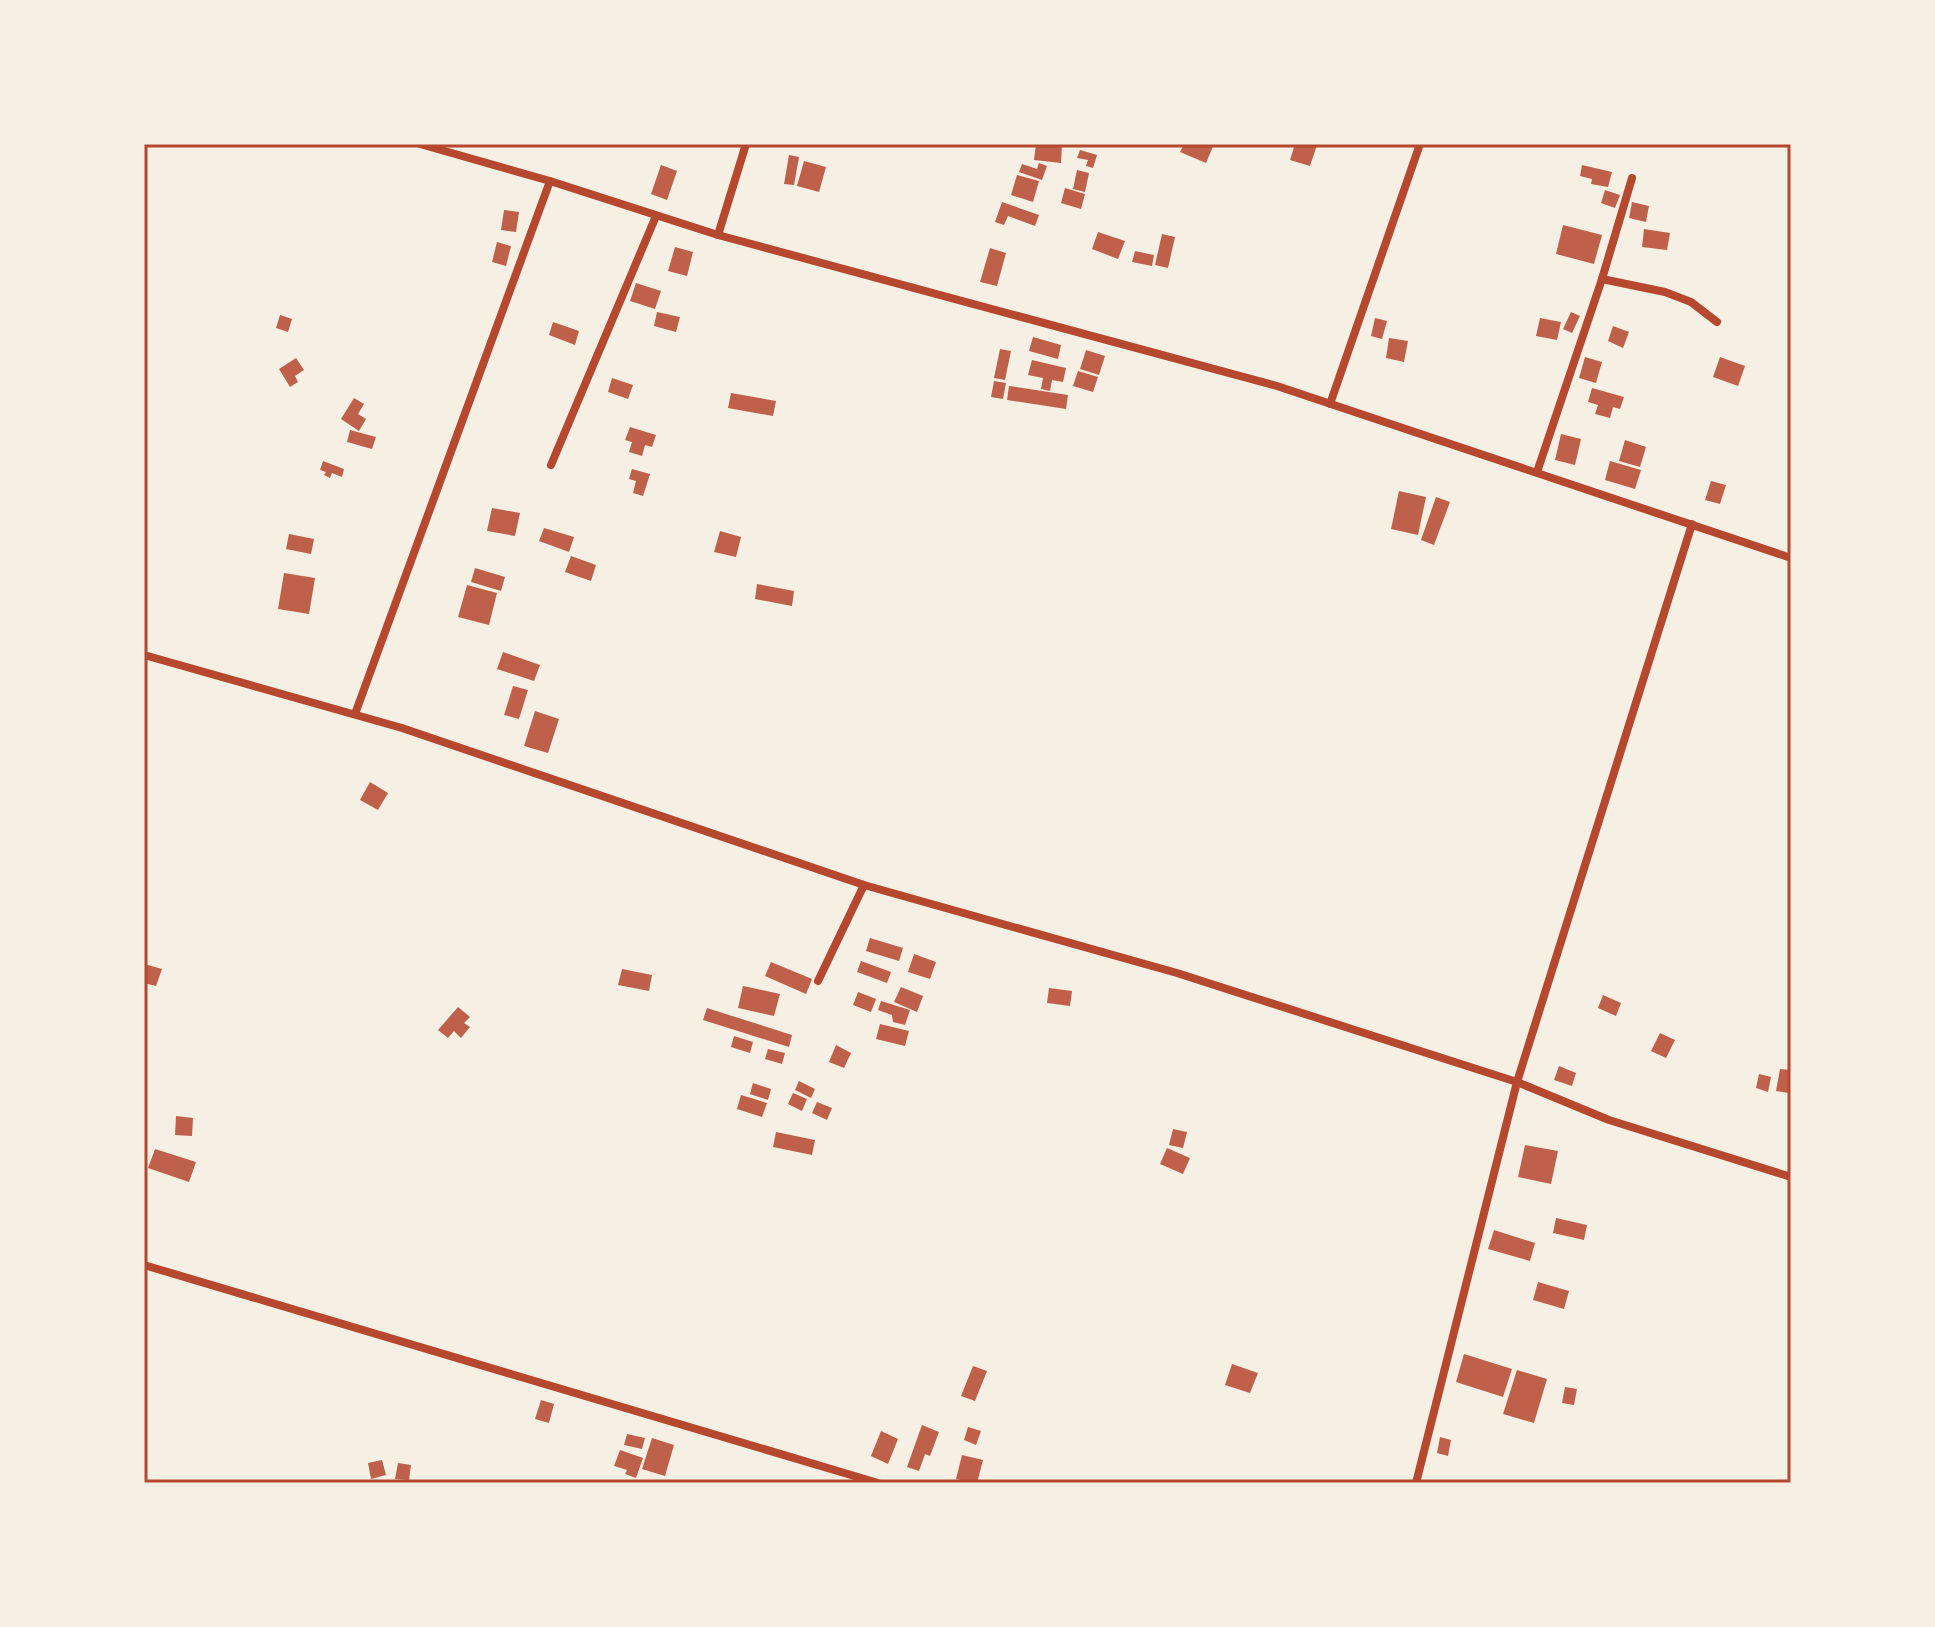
<svg xmlns="http://www.w3.org/2000/svg" width="1935" height="1627" viewBox="0 0 1935 1627" font-family="Karla,sans-serif">
<style>
.building{fill:#bf614a}
.lines{fill:none;stroke-linecap:round;stroke-linejoin:round}
.minor{stroke:#b5482f;stroke-width:8}
.neatline{fill:none;stroke:#b5482f;stroke-width:3}
</style>
<rect width="100%" height="100%" fill="#f6efe4"/>
<g class="building">
<polygon points="1036,144 1062,144 1061,163 1034,160"/>
<polygon points="1184,144 1214,144 1206,163 1180,152"/>
<polygon points="1295,144 1317,145 1310,166 1290,160"/>
<polygon points="1080,150 1097,155 1093,168 1086,166 1088,160 1077,158"/>
<polygon points="789,155 799,157 794,185 784,184"/>
<polygon points="804,161 826,167 819,192 797,186"/>
<polygon points="1039,163 1047,166 1042,180 1019,172 1022,164 1037,169"/>
<polygon points="661,165 677,171 667,200 651,194"/>
<polygon points="1582,165 1612,172 1608,187 1591,184 1592,179 1580,176"/>
<polygon points="1077,170 1089,173 1085,192 1073,189"/>
<polygon points="1017,175 1039,181 1033,202 1011,195"/>
<polygon points="1065,188 1085,194 1081,209 1061,203"/>
<polygon points="1605,190 1620,195 1615,208 1601,203"/>
<polygon points="1002,202 1039,215 1035,226 1008,216 1004,225 995,222"/>
<polygon points="1632,202 1649,206 1646,222 1629,218"/>
<polygon points="504,210 519,212 516,232 501,230"/>
<polygon points="1563,225 1602,235 1594,264 1556,254"/>
<polygon points="1644,229 1670,233 1667,250 1642,247"/>
<polygon points="1098,232 1125,241 1118,259 1092,249"/>
<polygon points="1162,234 1175,237 1168,268 1155,265"/>
<polygon points="497,242 511,246 506,266 492,262"/>
<polygon points="675,247 693,252 687,276 668,271"/>
<polygon points="990,248 1006,253 997,286 980,282"/>
<polygon points="1135,251 1154,255 1152,266 1132,262"/>
<polygon points="636,283 661,291 655,309 630,301"/>
<polygon points="657,312 680,317 676,332 654,326"/>
<polygon points="1571,312 1580,316 1572,333 1563,329"/>
<polygon points="280,315 292,319 288,332 276,328"/>
<polygon points="1375,318 1387,321 1382,339 1371,336"/>
<polygon points="1540,318 1561,322 1557,340 1536,336"/>
<polygon points="553,322 579,331 575,345 549,335"/>
<polygon points="1613,326 1629,332 1623,348 1608,341"/>
<polygon points="1033,337 1061,345 1058,359 1029,351"/>
<polygon points="1389,338 1408,341 1404,362 1386,358"/>
<polygon points="1000,349 1011,351 1005,380 994,378"/>
<polygon points="1086,350 1105,356 1099,375 1080,369"/>
<polygon points="1585,357 1602,362 1596,383 1579,378"/>
<polygon points="1720,357 1745,366 1738,386 1713,377"/>
<polygon points="296,358 304,370 295,376 298,382 290,387 279,369"/>
<polygon points="1032,360 1066,368 1063,382 1052,380 1050,391 1041,389 1043,378 1028,375"/>
<polygon points="1078,371 1098,377 1093,392 1073,386"/>
<polygon points="612,378 633,385 628,399 608,392"/>
<polygon points="994,381 1006,383 1003,399 991,397"/>
<polygon points="1009,386 1068,395 1066,409 1007,400"/>
<polygon points="1592,388 1624,397 1620,409 1613,407 1610,418 1595,414 1598,405 1588,402"/>
<polygon points="731,393 776,401 773,416 728,408"/>
<polygon points="354,398 364,404 358,414 366,419 359,431 341,419"/>
<polygon points="630,427 656,435 652,447 645,445 642,456 629,452 632,442 625,440"/>
<polygon points="350,430 376,437 372,449 347,442"/>
<polygon points="1561,434 1581,439 1575,465 1555,460"/>
<polygon points="1625,440 1646,447 1640,467 1619,461"/>
<polygon points="323,461 344,469 342,477 332,473 330,478 324,475 326,472 320,470"/>
<polygon points="1610,461 1641,470 1635,489 1605,480"/>
<polygon points="632,469 650,474 643,496 633,493 636,481 629,479"/>
<polygon points="1711,481 1726,485 1720,504 1705,500"/>
<polygon points="1399,491 1426,497 1418,535 1391,529"/>
<polygon points="1436,497 1450,502 1434,545 1421,540"/>
<polygon points="492,508 520,513 515,536 487,531"/>
<polygon points="544,528 574,537 569,552 539,541"/>
<polygon points="720,531 741,537 736,557 714,552"/>
<polygon points="289,534 314,539 311,554 286,549"/>
<polygon points="571,556 596,565 591,581 565,572"/>
<polygon points="475,568 505,577 501,591 471,582"/>
<polygon points="284,573 315,578 309,614 278,609"/>
<polygon points="757,584 794,591 792,606 755,599"/>
<polygon points="467,585 497,593 489,625 458,617"/>
<polygon points="503,652 540,665 534,681 497,669"/>
<polygon points="513,686 528,690 519,719 504,715"/>
<polygon points="535,711 559,719 548,753 524,746"/>
<polygon points="370,782 388,793 378,810 360,800"/>
<polygon points="870,938 903,948 899,961 866,951"/>
<polygon points="914,954 936,962 930,979 908,972"/>
<polygon points="861,961 891,972 887,983 857,972"/>
<polygon points="771,962 812,979 806,994 765,976"/>
<polygon points="144,964 162,969 156,986 144,983 147,973 144,972"/>
<polygon points="622,969 652,975 649,991 618,985"/>
<polygon points="743,986 780,994 774,1016 738,1008"/>
<polygon points="901,987 923,996 917,1012 894,1002"/>
<polygon points="1049,988 1072,991 1070,1006 1047,1003"/>
<polygon points="858,992 876,999 871,1012 853,1005"/>
<polygon points="1603,995 1621,1003 1616,1016 1598,1008"/>
<polygon points="881,1001 910,1010 905,1025 893,1022 892,1015 878,1010"/>
<polygon points="458,1007 470,1017 464,1023 470,1027 461,1038 454,1031 448,1038 438,1030"/>
<polygon points="707,1008 792,1035 789,1047 703,1020"/>
<polygon points="880,1024 909,1031 905,1046 876,1039"/>
<polygon points="1660,1033 1675,1040 1666,1058 1651,1051"/>
<polygon points="734,1036 753,1042 750,1053 731,1047"/>
<polygon points="836,1045 851,1053 844,1068 829,1062"/>
<polygon points="768,1049 785,1053 782,1064 765,1059"/>
<polygon points="1559,1066 1576,1073 1572,1086 1554,1080"/>
<polygon points="1780,1069 1791,1070 1788,1093 1776,1091"/>
<polygon points="1759,1074 1771,1077 1768,1092 1756,1088"/>
<polygon points="799,1081 815,1089 811,1098 795,1090"/>
<polygon points="753,1083 771,1089 768,1100 750,1094"/>
<polygon points="793,1093 807,1099 802,1111 788,1104"/>
<polygon points="741,1095 767,1103 762,1117 737,1109"/>
<polygon points="817,1102 832,1108 827,1120 812,1113"/>
<polygon points="176,1116 193,1118 192,1136 175,1135"/>
<polygon points="1173,1129 1187,1132 1183,1148 1169,1145"/>
<polygon points="776,1132 815,1140 812,1155 773,1147"/>
<polygon points="1525,1145 1558,1151 1551,1184 1518,1177"/>
<polygon points="1167,1148 1190,1158 1183,1174 1160,1164"/>
<polygon points="155,1149 196,1162 189,1182 148,1168"/>
<polygon points="1556,1218 1587,1225 1584,1240 1553,1233"/>
<polygon points="1494,1230 1535,1243 1530,1261 1488,1249"/>
<polygon points="1538,1282 1569,1291 1564,1309 1533,1300"/>
<polygon points="1464,1354 1512,1369 1503,1397 1456,1382"/>
<polygon points="1232,1364 1258,1373 1250,1393 1225,1385"/>
<polygon points="973,1366 987,1371 975,1401 961,1396"/>
<polygon points="1517,1370 1547,1379 1534,1423 1503,1414"/>
<polygon points="1565,1387 1577,1389 1574,1405 1562,1403"/>
<polygon points="541,1400 554,1404 549,1423 535,1419"/>
<polygon points="922,1425 939,1432 930,1456 925,1454 919,1471 907,1467"/>
<polygon points="968,1427 981,1431 976,1445 964,1440"/>
<polygon points="881,1431 898,1439 888,1464 871,1456"/>
<polygon points="627,1434 645,1438 642,1449 624,1445"/>
<polygon points="1440,1437 1451,1440 1448,1456 1437,1453"/>
<polygon points="652,1438 674,1445 665,1476 642,1469"/>
<polygon points="620,1450 643,1458 636,1478 625,1474 627,1470 614,1466"/>
<polygon points="962,1455 983,1460 977,1483 956,1479"/>
<polygon points="382,1460 386,1475 371,1479 368,1463"/>
<polygon points="398,1463 411,1465 409,1480 395,1479"/>
</g>
<g class="lines">
<g class="minor">
<polyline points="420,144 550,181 718,235 1277,386 1791,558"/>
<polyline points="718,235 746,144"/>
<polyline points="1602,279 1665,292 1691,302 1717,322"/>
<polyline points="1330,404 1420,144"/>
<polyline points="551,465 656,216"/>
<polyline points="1537,472 1602,279 1632,178"/>
<polyline points="144,655 402,728 864,885 1177,973 1517,1082 1609,1120 1791,1177"/>
<polyline points="355,714 550,181"/>
<polyline points="818,981 864,885"/>
<polyline points="144,1265 878,1483"/>
<polyline points="1416,1483 1517,1082 1692,524"/>
</g>
</g>
<rect width="1935" height="1627" fill="none" stroke="#f6efe4" stroke-width="292"/>
<rect x="146" y="146" width="1643" height="1335" class="neatline"/>
</svg>
